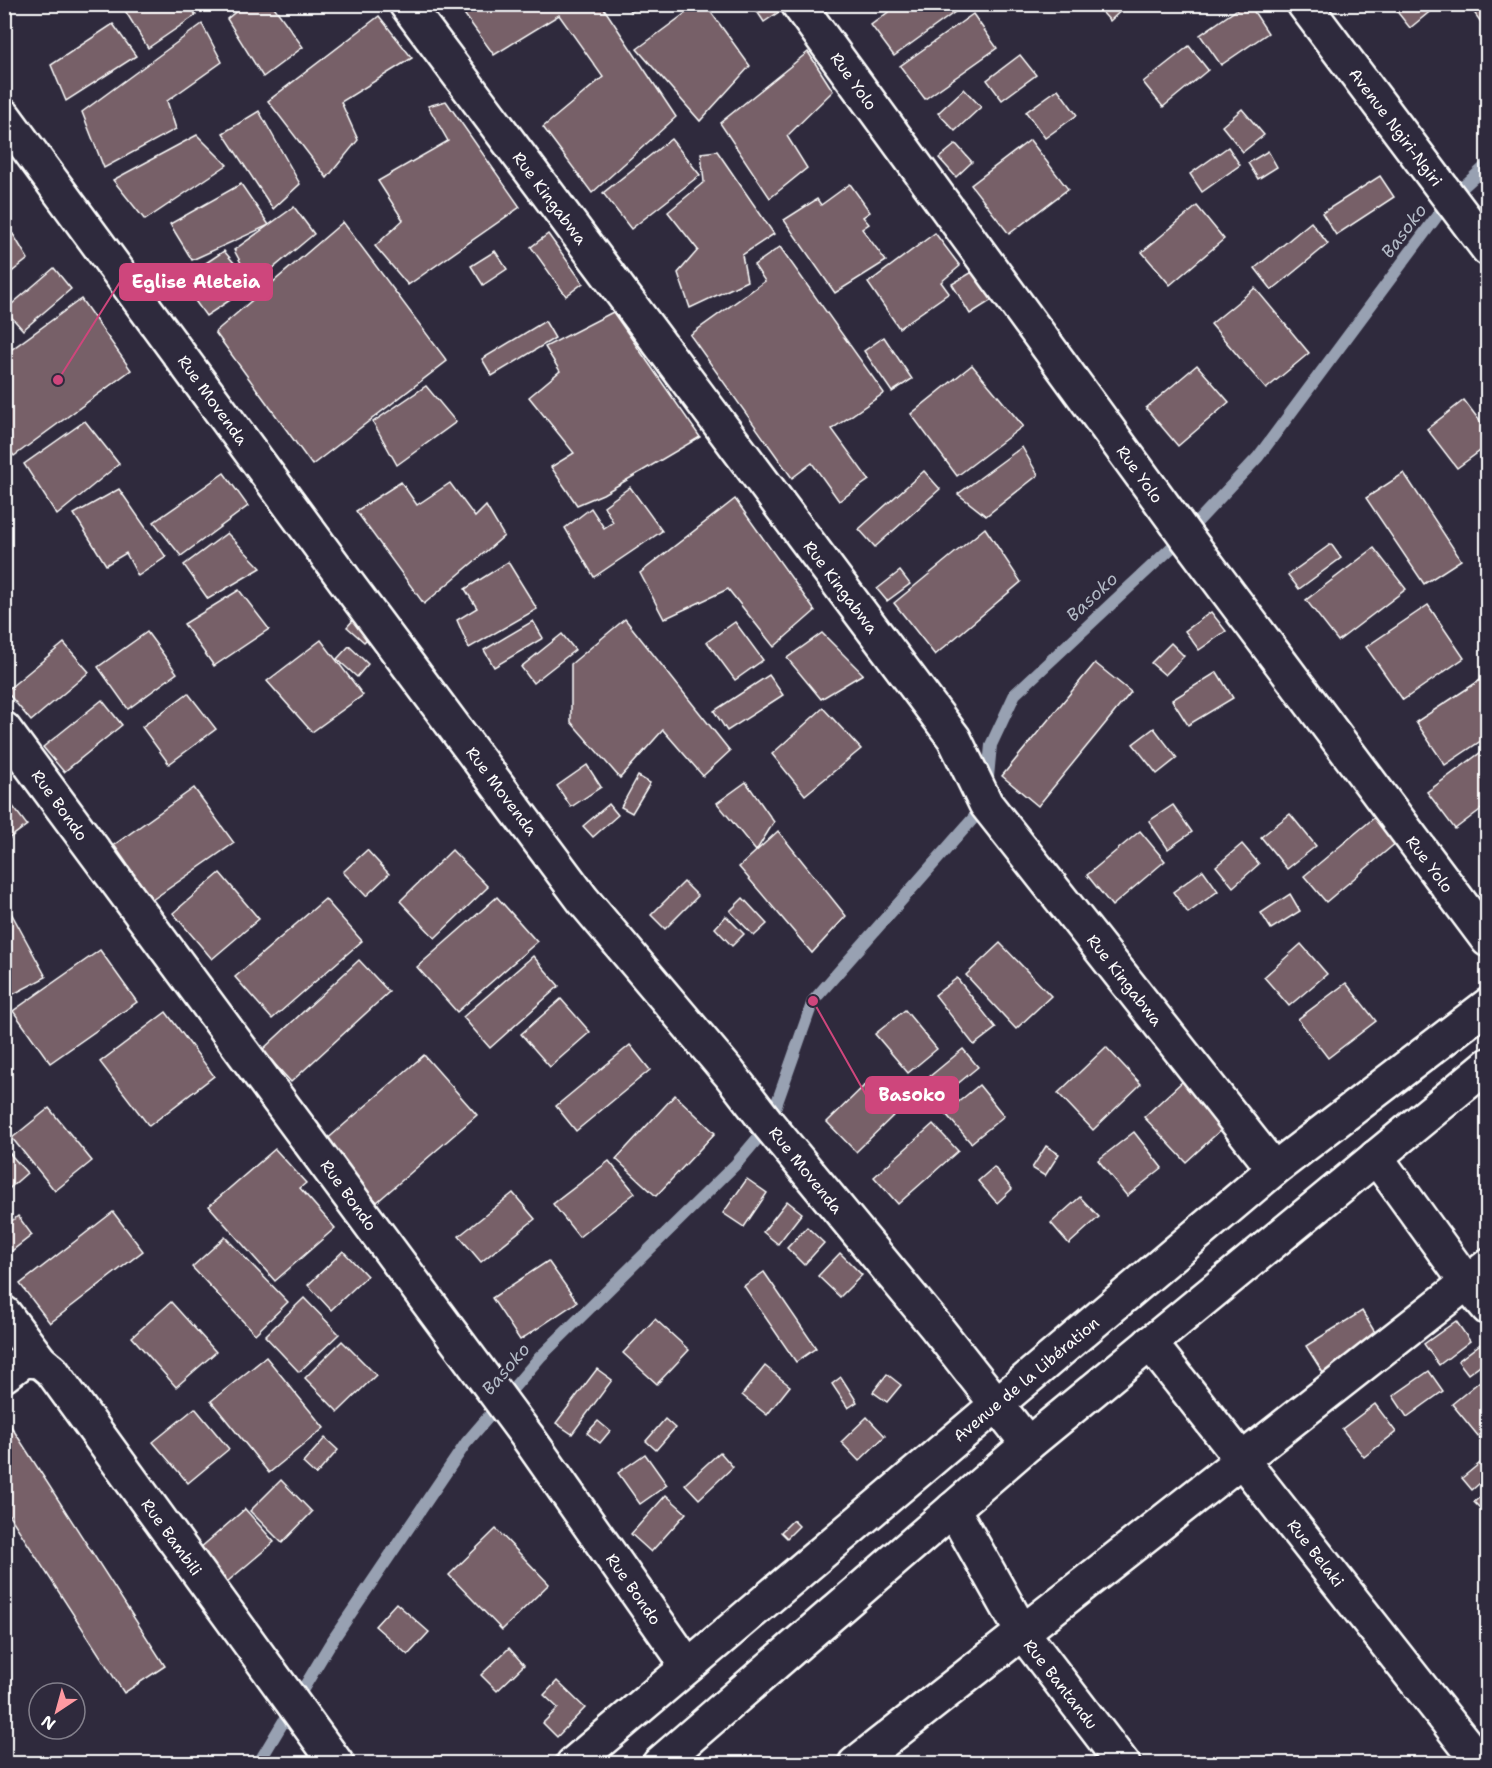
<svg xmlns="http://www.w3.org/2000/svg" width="1492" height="1768" viewBox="0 0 1492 1768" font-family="'Shantell Sans',sans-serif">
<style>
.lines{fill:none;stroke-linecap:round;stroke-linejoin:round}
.stream{stroke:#98a1b2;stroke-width:12}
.building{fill:#776067;stroke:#fff;stroke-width:1.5}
.street-casing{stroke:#fff;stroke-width:38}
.secondary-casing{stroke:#fff;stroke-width:38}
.highway-casing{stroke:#fff;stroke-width:38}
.street{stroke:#2f2a3d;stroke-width:33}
.secondary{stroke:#2f2a3d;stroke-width:33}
.highway{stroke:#2f2a3d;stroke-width:33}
.labels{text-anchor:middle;stroke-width:5;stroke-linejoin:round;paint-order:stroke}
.street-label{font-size:16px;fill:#fff;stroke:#2f2a3d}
.water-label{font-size:18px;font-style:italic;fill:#b2b9c5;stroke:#2f2a3d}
.leader{fill:none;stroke:#ce467c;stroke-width:2}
.callout-dot{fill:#ce467c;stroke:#2f2a3d;stroke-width:2}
.callout{fill:#ce467c;stroke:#ce467c;stroke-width:2}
.callout-label{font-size:18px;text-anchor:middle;font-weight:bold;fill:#fff}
</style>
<rect width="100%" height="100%" fill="#2f2a3d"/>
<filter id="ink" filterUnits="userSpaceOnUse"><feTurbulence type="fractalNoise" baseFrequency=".0167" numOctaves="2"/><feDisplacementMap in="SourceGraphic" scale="12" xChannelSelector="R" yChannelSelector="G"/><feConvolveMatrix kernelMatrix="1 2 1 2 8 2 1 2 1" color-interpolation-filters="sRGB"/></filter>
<g filter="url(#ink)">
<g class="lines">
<g class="stream">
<polyline points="987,788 991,745 1015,694 1185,535 1258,457 1449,200 1488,164"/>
<polyline points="258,1764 330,1644 466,1443 540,1357 736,1164 769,1125 813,1001 985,805"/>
</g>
</g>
<g class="building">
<polygon points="121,4 188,4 196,15 148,48"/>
<polygon points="245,4 272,4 303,47 263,77 227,19"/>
<polygon points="457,4 601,4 676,117 592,193 543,127 603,77 559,15 494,55"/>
<polygon points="625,4 641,4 631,12"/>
<polygon points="698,4 705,4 750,66 700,121 637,49"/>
<polygon points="752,4 784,4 786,7 764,22"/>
<polygon points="899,4 966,4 894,56 871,25"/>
<polygon points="1095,4 1128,4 1110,21"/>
<polygon points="1245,4 1249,4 1268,33 1221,65 1200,35"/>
<polygon points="1391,4 1439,4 1410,28"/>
<polygon points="1468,4 1488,4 1488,32"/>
<polygon points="973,14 997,48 925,99 900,66"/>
<polygon points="379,16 412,58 341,102 358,140 327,178 268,101"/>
<polygon points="113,24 136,56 66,101 51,65"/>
<polygon points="202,24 222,62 167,101 176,129 104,168 82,112"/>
<polygon points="1189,46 1208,70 1163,107 1143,82"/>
<polygon points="808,52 833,91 787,136 807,168 770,198 720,123"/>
<polygon points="1020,55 1036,75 1002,100 987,80"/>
<polygon points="964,89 981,107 955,131 938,113"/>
<polygon points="1058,89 1077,115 1045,138 1026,112"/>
<polygon points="446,101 520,207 408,285 375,246 403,220 378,181 448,141 428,106"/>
<polygon points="1242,109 1264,135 1243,152 1222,126"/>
<polygon points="259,111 300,184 273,209 223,133"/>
<polygon points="197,135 227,165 145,220 113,180"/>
<polygon points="671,139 700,175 631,229 603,193"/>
<polygon points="1030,140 1068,189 1009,234 971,185"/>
<polygon points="956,144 972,162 956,177 939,158"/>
<polygon points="1228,147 1240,165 1202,192 1190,174"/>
<polygon points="717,151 774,234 742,255 747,281 690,308 678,273 698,250 668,212 704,182 701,153"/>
<polygon points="1268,151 1277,167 1258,179 1248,163"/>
<polygon points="1380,176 1394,197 1336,235 1322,213"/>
<polygon points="241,184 269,225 192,260 170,224"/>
<polygon points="850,184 870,212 863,217 869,224 862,229 886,261 835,293 784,220 817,199 821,205"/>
<polygon points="1197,206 1224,239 1170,285 1142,252"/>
<polygon points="294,207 314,234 253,285 234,250"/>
<polygon points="343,222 447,361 312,465 215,332"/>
<polygon points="1311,222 1328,244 1272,290 1255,268"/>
<polygon points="935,233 960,266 941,282 949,293 899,328 868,283"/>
<polygon points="13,234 28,259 4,278 4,240"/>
<polygon points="548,234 583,283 566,296 531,247"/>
<polygon points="780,247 884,393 832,429 869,480 839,501 812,463 792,478 690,335 765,281 754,265"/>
<polygon points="224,251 253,285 206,316 180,280"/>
<polygon points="495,251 507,269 483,285 471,266"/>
<polygon points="54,268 71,289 23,330 5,310"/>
<polygon points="974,271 992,300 970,314 952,284"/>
<polygon points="1255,288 1309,353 1266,389 1211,324"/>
<polygon points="81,299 131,370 14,456 4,442 4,355"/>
<polygon points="613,312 700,437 603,494 577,505 551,467 574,453 529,397 560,371 545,347"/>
<polygon points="545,321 555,338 492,376 482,359"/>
<polygon points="884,337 912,379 892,392 864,351"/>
<polygon points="972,365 1023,426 957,476 911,414"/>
<polygon points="1197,365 1229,402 1178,446 1146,408"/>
<polygon points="426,386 456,422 397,465 373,422"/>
<polygon points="1464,400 1488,432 1488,445 1457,468 1427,429"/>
<polygon points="85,421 119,464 57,515 24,464"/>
<polygon points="1022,447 1038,475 986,516 958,494"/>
<polygon points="924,471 940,489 875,547 859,529"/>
<polygon points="224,473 248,506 181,556 154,522"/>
<polygon points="1404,473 1461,560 1424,584 1366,498"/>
<polygon points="401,482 417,505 450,483 475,517 486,506 504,536 424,604 356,511"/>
<polygon points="630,487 662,531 594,577 565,528 591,508 604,528 613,522 604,506"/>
<polygon points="119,489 166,557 138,576 126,553 106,565 74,514"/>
<polygon points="735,499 815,611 774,647 728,589 664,619 640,573"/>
<polygon points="985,528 1021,582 935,655 894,603"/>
<polygon points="227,533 261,568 208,599 184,565"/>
<polygon points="1331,544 1341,558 1299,589 1288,575"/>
<polygon points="1374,548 1406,589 1338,641 1306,600"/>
<polygon points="508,562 537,609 469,648 457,620 477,608 465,589"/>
<polygon points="900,571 910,584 887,601 877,589"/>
<polygon points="239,590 269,629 214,666 184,624"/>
<polygon points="1428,605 1464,658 1403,700 1366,647"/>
<polygon points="1211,612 1226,631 1199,650 1185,631"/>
<polygon points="356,617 373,633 364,642 347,627"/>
<polygon points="625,619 730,751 703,776 663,730 620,778 571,722 571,664"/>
<polygon points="533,621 543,638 494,667 484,650"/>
<polygon points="735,622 763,660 735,680 707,642"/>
<polygon points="147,632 177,673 128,709 98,667"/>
<polygon points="822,633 863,674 821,699 787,658"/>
<polygon points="562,634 575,650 533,683 521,667"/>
<polygon points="321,640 363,695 312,732 267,681"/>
<polygon points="64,643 89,672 31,721 6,691"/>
<polygon points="1171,643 1184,656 1165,675 1151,663"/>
<polygon points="349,646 368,664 357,677 337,659"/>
<polygon points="1095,663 1131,692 1038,806 1002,776"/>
<polygon points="1217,672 1233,698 1188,725 1172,700"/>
<polygon points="769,675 783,695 727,731 714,711"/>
<polygon points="1488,675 1488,736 1445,765 1416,722"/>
<polygon points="188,693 216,729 169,764 142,727"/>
<polygon points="102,700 122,725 64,772 43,747"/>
<polygon points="823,708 861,749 805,795 772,754"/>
<polygon points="1154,728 1177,758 1157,774 1133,744"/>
<polygon points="1488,747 1488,804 1455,829 1427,792"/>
<polygon points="587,765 601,787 571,807 557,786"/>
<polygon points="638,776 650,783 632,813 621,807"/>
<polygon points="746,782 774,822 756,851 717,803"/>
<polygon points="194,788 234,843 152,900 114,845"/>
<polygon points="8,800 27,825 4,842 4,802"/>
<polygon points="609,804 618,815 593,837 583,826"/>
<polygon points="1173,805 1192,832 1168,849 1149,821"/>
<polygon points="1290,814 1316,846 1287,869 1261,837"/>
<polygon points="1375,817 1397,842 1326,902 1304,876"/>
<polygon points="1488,823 1488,837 1481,828"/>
<polygon points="778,831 846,916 812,953 739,867"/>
<polygon points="1140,831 1165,861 1112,906 1087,875"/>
<polygon points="1242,844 1259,864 1233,887 1216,866"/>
<polygon points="367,850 389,874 366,896 343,872"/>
<polygon points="452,850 488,887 435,938 400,901"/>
<polygon points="1203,870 1218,891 1188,913 1173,892"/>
<polygon points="220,873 259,919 212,959 173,913"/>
<polygon points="684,882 698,896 665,929 651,915"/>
<polygon points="1290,894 1300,911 1271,929 1261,913"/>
<polygon points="497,897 537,942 457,1012 417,967"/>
<polygon points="743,898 767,924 754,936 730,911"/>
<polygon points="325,899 362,941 272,1019 235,977"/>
<polygon points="9,909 46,977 4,999 4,912"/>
<polygon points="726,916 744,934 732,946 715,928"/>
<polygon points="1000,943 1051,996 1016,1029 966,975"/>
<polygon points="1301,944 1327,974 1289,1006 1264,977"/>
<polygon points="100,950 137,1002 50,1063 13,1011"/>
<polygon points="533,956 559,986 490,1048 463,1017"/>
<polygon points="359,960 389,992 291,1082 262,1050"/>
<polygon points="957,978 996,1028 974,1045 935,995"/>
<polygon points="1346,983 1376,1021 1328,1058 1298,1019"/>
<polygon points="561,999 590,1032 550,1067 521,1034"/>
<polygon points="905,1010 937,1049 908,1073 875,1034"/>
<polygon points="166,1012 214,1076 149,1126 100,1062"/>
<polygon points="630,1045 650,1070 576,1131 556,1106"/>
<polygon points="1106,1047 1141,1084 1093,1130 1058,1093"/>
<polygon points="963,1049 978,1067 944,1095 929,1077"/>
<polygon points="424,1055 477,1115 377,1202 324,1142"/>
<polygon points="1183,1081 1225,1126 1186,1162 1144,1117"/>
<polygon points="868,1082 897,1112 856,1152 827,1122"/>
<polygon points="979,1085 1004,1116 971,1143 945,1113"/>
<polygon points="675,1095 715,1133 656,1196 616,1159"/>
<polygon points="49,1108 92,1161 55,1191 12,1138"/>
<polygon points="933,1124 958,1151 898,1204 874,1177"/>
<polygon points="1134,1132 1162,1168 1127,1196 1098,1160"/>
<polygon points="1046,1146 1059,1154 1045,1176 1032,1168"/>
<polygon points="4,1147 27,1173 4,1193"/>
<polygon points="275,1149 306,1183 300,1188 335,1228 275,1281 209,1206"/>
<polygon points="609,1161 635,1193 579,1237 553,1204"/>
<polygon points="994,1167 1012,1189 997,1203 978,1181"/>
<polygon points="747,1179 767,1193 744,1227 723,1213"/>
<polygon points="513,1193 535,1219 481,1262 459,1236"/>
<polygon points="1080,1197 1099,1217 1069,1244 1051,1223"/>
<polygon points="787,1201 802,1213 778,1244 763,1232"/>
<polygon points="113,1212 143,1251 50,1323 20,1284"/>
<polygon points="18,1216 32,1235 4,1257 4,1227"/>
<polygon points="807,1227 824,1243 804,1265 787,1248"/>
<polygon points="225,1237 288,1302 255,1334 192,1267"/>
<polygon points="343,1251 367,1276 331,1310 308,1285"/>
<polygon points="840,1253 862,1275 840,1297 818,1276"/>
<polygon points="548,1261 577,1302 520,1340 492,1298"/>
<polygon points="764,1272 816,1348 796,1362 744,1286"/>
<polygon points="304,1298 339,1334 299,1372 265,1336"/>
<polygon points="171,1302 216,1352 176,1387 132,1337"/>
<polygon points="1362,1311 1379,1339 1323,1373 1306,1346"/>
<polygon points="655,1319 689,1350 657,1384 623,1353"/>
<polygon points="1456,1321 1470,1341 1439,1365 1424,1344"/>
<polygon points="342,1341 376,1375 338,1412 305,1378"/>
<polygon points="1483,1342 1488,1348 1488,1359 1468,1374 1458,1361"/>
<polygon points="266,1357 324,1428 269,1473 211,1401"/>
<polygon points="765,1366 790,1386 767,1415 742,1395"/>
<polygon points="597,1369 612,1380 572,1434 556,1423"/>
<polygon points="1429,1371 1443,1391 1407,1417 1393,1396"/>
<polygon points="887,1374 901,1385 887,1402 873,1392"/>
<polygon points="841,1377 857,1402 848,1408 832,1384"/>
<polygon points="1485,1377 1488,1380 1488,1448 1452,1404"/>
<polygon points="1375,1404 1396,1432 1364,1457 1342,1429"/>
<polygon points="195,1408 229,1449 188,1483 153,1442"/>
<polygon points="867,1417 885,1436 859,1461 841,1442"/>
<polygon points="665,1419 675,1428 656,1450 646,1441"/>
<polygon points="7,1420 165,1666 124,1693 4,1507 4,1422"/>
<polygon points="598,1421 610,1431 600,1443 587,1433"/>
<polygon points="325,1438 338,1450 316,1475 303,1463"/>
<polygon points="720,1452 733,1467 699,1499 685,1484"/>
<polygon points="645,1454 667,1485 640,1504 618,1473"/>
<polygon points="1485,1459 1488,1462 1488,1476 1472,1490 1462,1478"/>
<polygon points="281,1480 312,1512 282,1543 250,1511"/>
<polygon points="1488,1491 1488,1513 1486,1514 1474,1502"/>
<polygon points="666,1495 686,1513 651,1552 631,1534"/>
<polygon points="245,1509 274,1542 227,1582 199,1549"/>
<polygon points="793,1520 799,1526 787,1538 781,1532"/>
<polygon points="496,1529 549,1584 502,1630 449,1575"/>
<polygon points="396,1603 429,1632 408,1655 375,1626"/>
<polygon points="509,1648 524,1665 497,1691 481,1675"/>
<polygon points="557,1681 585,1708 557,1737 543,1723 558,1708 544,1695"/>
</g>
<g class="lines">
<g class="street-casing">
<g id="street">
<polyline points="406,4 954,738 986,804 1274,1169"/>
<polyline points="798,4 1185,535 1488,940"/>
<polyline points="4,116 344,579 583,900 729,1073 769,1125 936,1327 1028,1444"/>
<polyline points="4,729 527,1436 688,1666"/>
<polyline points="1376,1157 1467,1283 1488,1308"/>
<polyline points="4,1313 40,1361 52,1371 337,1764"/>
<polyline points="1150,1343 1481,1764"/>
<polyline points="4,1375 24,1360 40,1361"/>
<polyline points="953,1509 1022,1632 1123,1764"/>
<polyline points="855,1764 1488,1266"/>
</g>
</g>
<g class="secondary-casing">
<polyline id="secondary" points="1304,4 1488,249"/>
</g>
<g class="highway-casing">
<g id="highway">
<polyline points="573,1764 1274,1169 1488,1005"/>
<polyline points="659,1764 1028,1444 1488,1065"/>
</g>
</g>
<use href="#street" class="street"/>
<use href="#secondary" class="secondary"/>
<use href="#highway" class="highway"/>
</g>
</g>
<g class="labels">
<g class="street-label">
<text transform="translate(854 81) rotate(54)" y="6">Rue Yolo</text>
<text transform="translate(1396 127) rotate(53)" y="6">Avenue Ngiri-Ngiri</text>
<text transform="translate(550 198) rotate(53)" y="6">Rue Kingabwa</text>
<text transform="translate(213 400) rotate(54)" y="6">Rue Movenda</text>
<text transform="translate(1140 474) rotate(54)" y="6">Rue Yolo</text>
<text transform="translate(841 587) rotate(53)" y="6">Rue Kingabwa</text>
<text transform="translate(502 791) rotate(53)" y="6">Rue Movenda</text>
<text transform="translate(60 805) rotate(54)" y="6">Rue Bondo</text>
<text transform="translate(1430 864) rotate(53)" y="6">Rue Yolo</text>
<text transform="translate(1125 980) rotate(52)" y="6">Rue Kingabwa</text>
<text transform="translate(806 1170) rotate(51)" y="6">Rue Movenda</text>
<text transform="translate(349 1195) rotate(54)" y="6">Rue Bondo</text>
<text transform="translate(1026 1379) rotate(-40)" y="6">Avenue de la Libération</text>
<text transform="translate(172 1537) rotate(54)" y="6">Rue Bambili</text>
<text transform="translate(1316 1553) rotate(52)" y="6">Rue Belaki</text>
<text transform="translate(634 1589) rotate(55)" y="6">Rue Bondo</text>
<text transform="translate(1061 1684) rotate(52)" y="6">Rue Bantandu</text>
</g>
<g class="water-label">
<text transform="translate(1404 231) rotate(-53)" y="6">Basoko</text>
<text transform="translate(1092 597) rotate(-43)" y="6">Basoko</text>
<text transform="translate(506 1369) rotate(-49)" y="6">Basoko</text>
</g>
</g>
<path class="leader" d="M58 380L120 282M813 1001L866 1095"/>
<g class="callout-dot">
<circle cx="58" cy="380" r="6"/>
<circle cx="813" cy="1001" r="6"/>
</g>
<g class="callout">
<rect x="120" y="264" width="152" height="36" rx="6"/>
<rect x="866" y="1077" width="92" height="36" rx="6"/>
</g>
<g class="callout-label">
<text x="196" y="288">Eglise Aleteia</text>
<text x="912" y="1101">Basoko</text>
</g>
<rect width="1492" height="1768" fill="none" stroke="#2f2a3d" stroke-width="24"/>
<rect x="12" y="12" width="1468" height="1744" fill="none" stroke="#fff" stroke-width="2" filter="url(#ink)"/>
<g transform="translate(57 1711) rotate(216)"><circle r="28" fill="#2f2a3d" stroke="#827f8b" stroke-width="1.5"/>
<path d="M0-4.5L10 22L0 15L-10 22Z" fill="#ff9aa2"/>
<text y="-9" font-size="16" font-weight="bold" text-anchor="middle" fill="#ffffff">N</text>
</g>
</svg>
